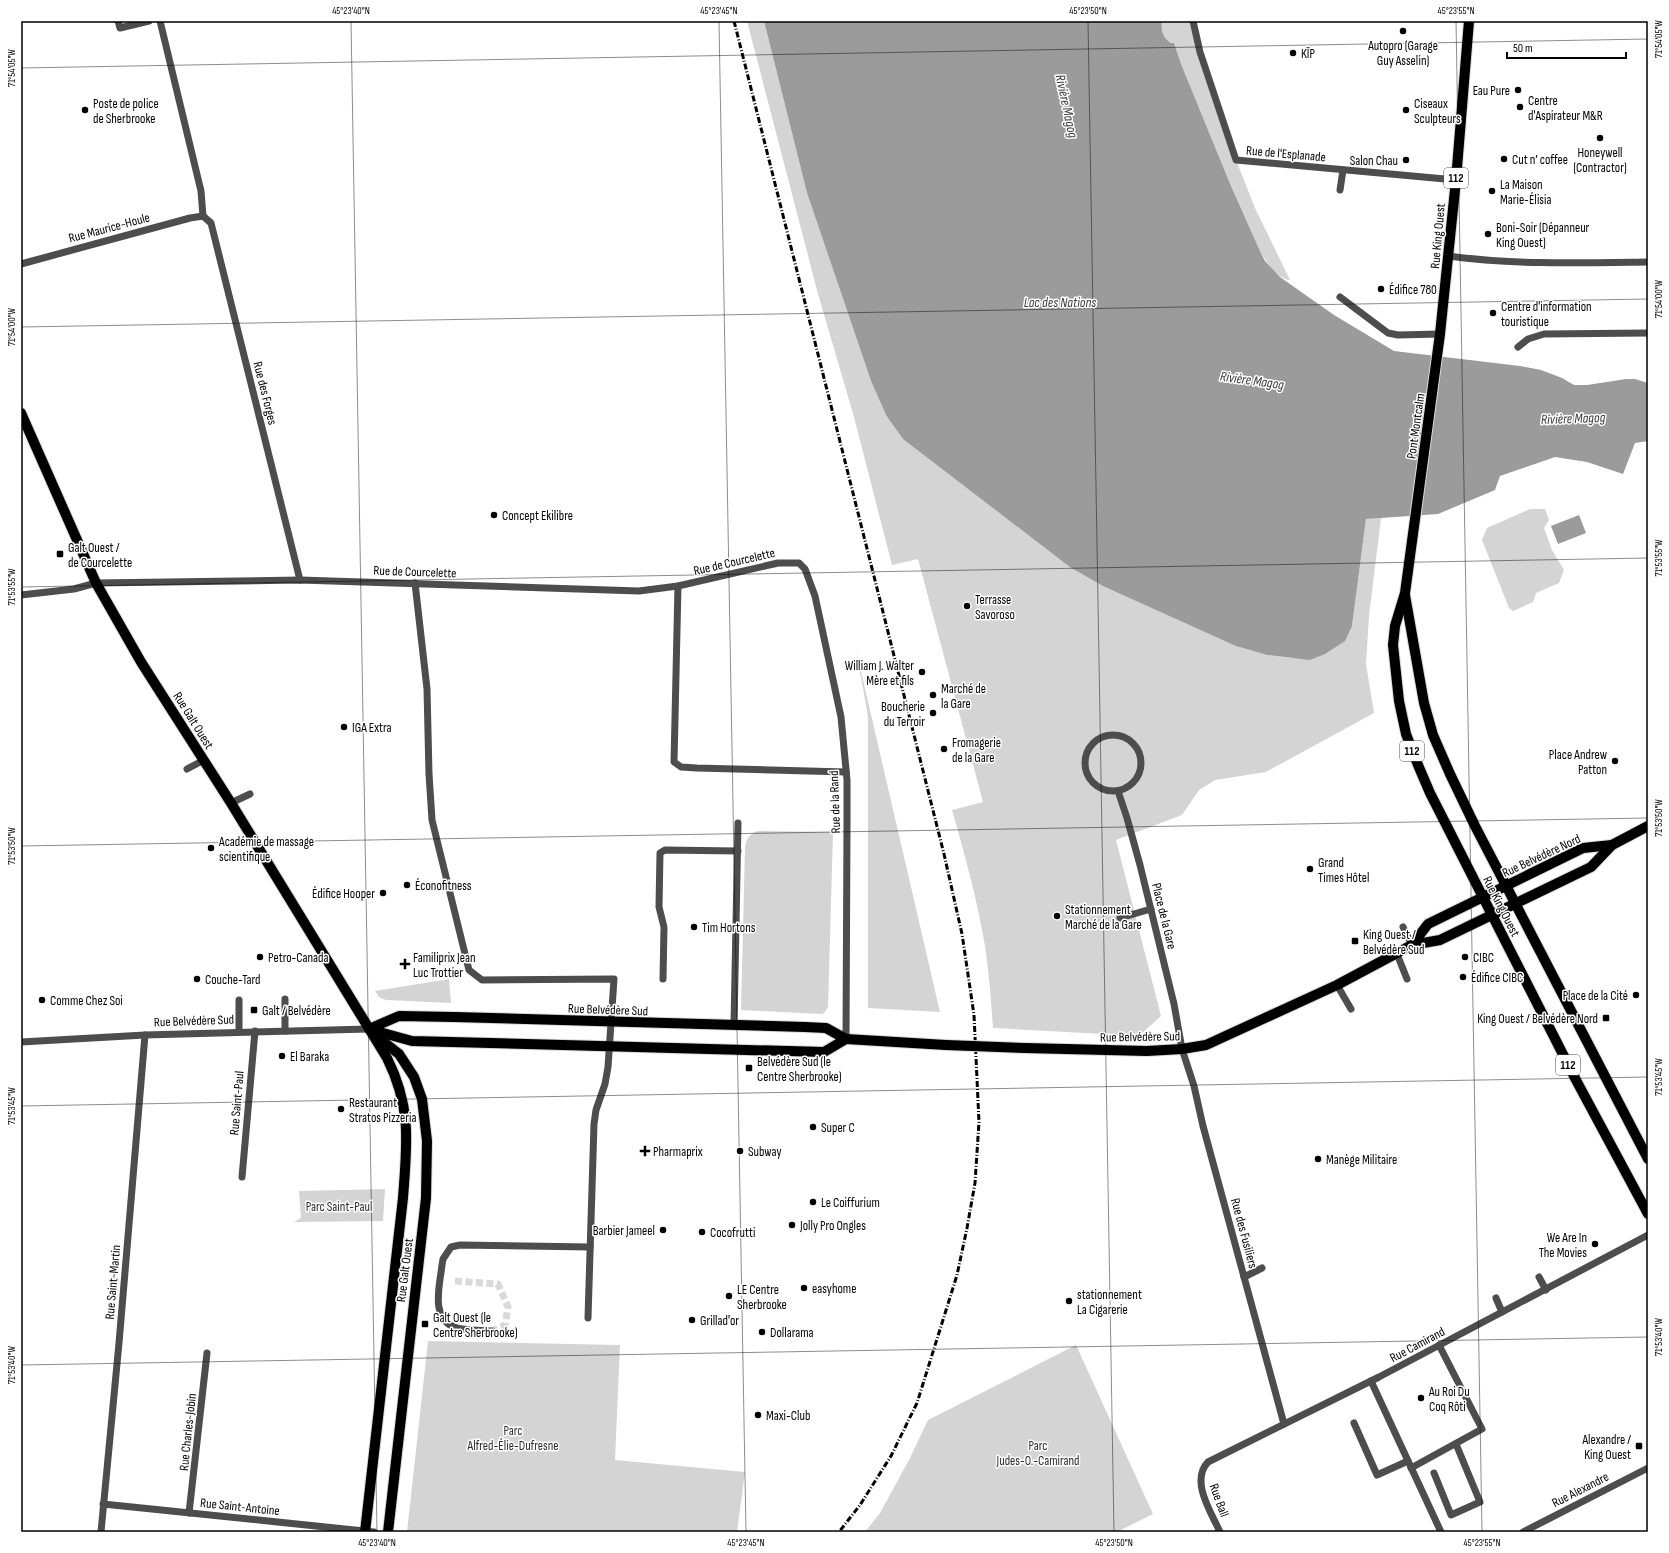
<svg xmlns="http://www.w3.org/2000/svg" width="1669" height="1553" viewBox="0 0 1669 1553" font-family="'Sofia Sans Condensed',sans-serif">
<style>
.green{fill:#d4d4d4}
.water{fill:#9b9b9b}
.lines{fill:none;stroke-linecap:round;stroke-linejoin:round}
.minor-tunnel{stroke:#d9d9d9;stroke-width:7;stroke-dasharray:7 3.5;stroke-linecap:butt}
.major-casing{stroke:#dbdbdb;stroke-width:12}
.minor{stroke:#4d4d4d;stroke-width:7}
.major{stroke:#000;stroke-width:10}
.rail{stroke:#000;stroke-width:3;stroke-dasharray:6 2 1 2;stroke-linecap:butt}
.major-bridge-casing{stroke:#dbdbdb;stroke-width:12;stroke-linecap:butt}
.major-bridge{stroke:#000;stroke-width:10}
.ticks{fill:none;stroke:#000;stroke-width:1;stroke-opacity:0.45}
.poi-dot{fill:#000;stroke:#fff;stroke-width:1.5}
.labels{text-anchor:middle;stroke-width:3;stroke-linejoin:round;paint-order:stroke}
.shield{fill:#fff;stroke:#4c4c4c;stroke-width:1}
.shield-label{font-size:12px;font-weight:bold;fill:#000}
.poi-label{font-size:13px;fill:#000;stroke:#fff;text-anchor:start}
.street-label{font-size:13px;fill:#000;stroke:#fff}
.park-label{font-size:13px;fill:#2b2b2b;stroke:#fff}
.water-label{font-size:14px;font-style:italic;fill:#3c3c3c;stroke:#fff}
.neatline{fill:none;stroke:#000;stroke-width:1.5}
.ticks-label{font-size:10px;text-anchor:middle;fill:#000}
</style>
<rect width="100%" height="100%" fill="#fff"/>
<g class="green">
<path d="M747 21H764L807 193 871 381 886 415 1236 646 1267 655 1292 658 1352 626 1366 519 1381 518 1369 616 1366 664 1374 713 1266 772 1215 780 1199 790 1182 815 1116 840 1161 1016 1139 1036 993 1028C991 1000 989 973 985 946 977 899 965 855 952 810L983 802 918 559 892 565 854 417 818 294Z"/>
<path d="M1162 21H1193L1236 160 1255 208 1290 280C1276 278 1267 263 1260 251L1231 186 1181 64 1174 43C1162 43 1161 30 1162 21Z"/>
<polygon points="1530,509 1545,509 1549,520 1544,528 1552,550 1564,570 1559,583 1536,593 1533,602 1513,611 1509,608 1482,540 1487,528"/>
<polygon points="856,650 940,1012 868,1008 868,716"/>
<path d="M758 831 833 832 828 1007 825 1012 822 1014 741 1010 745 848C746 839 749 834 758 831Z"/>
<polygon points="449,979 451,1003 386,1000 379,997 375,991"/>
<polygon points="385,1189 383,1221 294,1222 301,1218 299,1191"/>
<polygon points="428,1341 620,1345 615,1460 745,1472 737,1532 407,1532"/>
<polygon points="1076,1345 1153,1514 1117,1532 865,1532 880,1513 909,1460 928,1420"/>
</g>
<g class="water">
<path d="M764 21H1162C1161 30 1162 38 1171 43H1174L1181 64 1231 186 1260 251 1265 261 1280 277 1334 315 1394 351 1520 366 1541 370 1562 378 1574 385H1587L1626 379H1635L1648 383V441L1635 443 1623 474 1587 462 1555 457 1500 476 1495 490 1438 514 1366 519 1352 626 1345 641 1325 654 1310 660 1267 655 1236 646 1103 586 1070 567 903 439 886 415 871 381 807 193Z"/>
<polygon points="1579,515 1586,533 1558,544 1551,526"/>
</g>
<g class="lines">
<polyline class="minor-tunnel" points="455,1281 498,1284 508,1307 505,1325 492,1331"/>
<g class="major-casing">
<g id="major">
<polyline points="1469,21 1456,180 1440,334 1405,593 1395,626 1393,645 1399,701 1406,734 1418,765 1430,793 1576,1080 1648,1214"/>
<path d="M21 413 96 583 141 662 231 803 387 1058C412 1108 407 1144 403 1198L365 1532"/>
<polyline points="1405,595 1424,703 1433,735 1450,774 1475,826 1648,1159"/>
<polyline points="1412,945 1428,924 1583,848 1612,845"/>
<polyline points="369,1029 399,1016 454,1017 805,1027 826,1028 846,1039 946,1045"/>
<polyline points="372,1030 412,1041 824,1052 846,1039"/>
<polyline points="376,1036 399,1054 414,1077 422,1099 427,1141 426,1198 388,1532"/>
<polyline points="1025,1048 1147,1051 1182,1049 1206,1045 1337,985 1412,945 1440,940 1591,867 1612,845 1648,826"/>
</g>
</g>
<g class="minor">
<polyline points="118,21 120,28 149,21"/>
<polyline points="160,21 201,191 203,216"/>
<polyline points="1193,21 1200,52 1236,160 1456,180"/>
<polyline points="1340,190 1343,170"/>
<polyline points="203,216 211,223 300,580"/>
<path d="M1448 256C1515 265 1581 263 1648 262"/>
<polyline points="21,264 190,218 203,216"/>
<polyline points="1340,297 1388,333 1398,335 1440,334"/>
<polyline points="1518,347 1528,339 1544,334 1648,333"/>
<polyline points="415,583 427,689 429,774 432,820 469,970 482,980 614,979 608,1067 605,1084 596,1110 594,1124 588,1318"/>
<polyline points="678,586 674,762 681,767 697,768 846,772"/>
<polyline points="21,595 74,589 96,583 300,580 639,591 678,586 778,563 799,563 805,569 815,596 841,717 847,780 847,824 846,1039"/>
<circle cx="1113" cy="763" r="28"/>
<polyline points="187,769 204,760"/>
<polyline points="1118,791 1127,818 1140,865 1174,1004 1182,1049 1194,1086 1203,1126 1284,1424"/>
<polyline points="231,803 250,794"/>
<polyline points="1120,918 1151,909"/>
<polyline points="1403,927 1412,945"/>
<polyline points="1397,954 1407,979"/>
<polyline points="663,979 664,927 659,907 660,853 665,850 738,851"/>
<polyline points="1337,985 1351,1009"/>
<polyline points="285,999 285,1031"/>
<polyline points="239,1000 239,1031"/>
<polyline points="734,1025 738,823"/>
<polyline points="21,1042 145,1035 369,1029"/>
<polyline points="242,1177 255,1031"/>
<polyline points="1244,1277 1262,1268"/>
<polyline points="1539,1277 1546,1290"/>
<polyline points="1496,1298 1502,1312"/>
<path d="M492 1331C481 1330 464 1331 454 1327 430 1318 440 1284 442 1265L443 1259 451 1247 460 1245 590 1247"/>
<polyline points="1371,1381 1441,1532"/>
<polyline points="1354,1423 1377,1475 1408,1461"/>
<polyline points="1411,1468 1482,1429 1439,1345"/>
<polyline points="1434,1473 1451,1515 1480,1502 1456,1444"/>
<polyline points="103,1504 374,1532"/>
<polyline points="189,1513 207,1353"/>
<polyline points="101,1532 119,1343 145,1035"/>
<path d="M1220 1532C1211 1512 1190 1481 1208 1462L1379 1377 1648 1235"/>
<polyline points="1523,1532 1648,1468"/>
</g>
<use href="#major" class="major"/>
<polyline class="rail" points="734,21 944,854 962,934 974,1015 979,1122 975,1183 967,1228 957,1275 917,1403 891,1456 860,1505 839,1532"/>
<g class="major-bridge-casing">
<polyline id="major-bridge" points="946,1045 1025,1048"/>
</g>
<use href="#major-bridge" class="major-bridge"/>
</g>
<path class="ticks" d="M351 21 377 1532M719 21 746 1532M1088 21 1114 1532M1456 21 1482 1532M21 68 1648 39M21 327 1648 299M21 587 1648 558M21 846 1648 818M21 1106 1648 1077M21 1365 1648 1337"/>
<g class="poi-dot">
<circle cx="1403" cy="31" r="4"/>
<circle cx="1293" cy="53" r="4"/>
<circle cx="1518" cy="90" r="4"/>
<circle cx="1520" cy="107" r="4"/>
<circle cx="85" cy="110" r="4"/>
<circle cx="1406" cy="110" r="4"/>
<circle cx="1600" cy="138" r="4"/>
<circle cx="1504" cy="159" r="4"/>
<circle cx="1406" cy="160" r="4"/>
<circle cx="1492" cy="191" r="4"/>
<circle cx="1488" cy="234" r="4"/>
<circle cx="1381" cy="289" r="4"/>
<circle cx="1493" cy="313" r="4"/>
<circle cx="494" cy="515" r="4"/>
<rect x="56" y="550" width="8" height="8" rx="2"/>
<circle cx="967" cy="606" r="4"/>
<circle cx="922" cy="672" r="4"/>
<circle cx="933" cy="695" r="4"/>
<circle cx="933" cy="713" r="4"/>
<circle cx="344" cy="727" r="4"/>
<circle cx="944" cy="749" r="4"/>
<circle cx="1615" cy="761" r="4"/>
<circle cx="211" cy="848" r="4"/>
<circle cx="1310" cy="869" r="4"/>
<circle cx="407" cy="885" r="4"/>
<circle cx="383" cy="893" r="4"/>
<circle cx="1057" cy="916" r="4"/>
<circle cx="694" cy="927" r="4"/>
<rect x="1351" y="937" width="8" height="8" rx="2"/>
<circle cx="260" cy="957" r="4"/>
<circle cx="1465" cy="957" r="4"/>
<path d="M403 958h4v4h4v4h-4v4h-4v-4h-4v-4h4z"/>
<circle cx="1463" cy="977" r="4"/>
<circle cx="197" cy="979" r="4"/>
<circle cx="1636" cy="995" r="4"/>
<circle cx="42" cy="1000" r="4"/>
<rect x="250" y="1006" width="8" height="8" rx="2"/>
<rect x="1602" y="1014" width="8" height="8" rx="2"/>
<circle cx="282" cy="1056" r="4"/>
<rect x="745" y="1064" width="8" height="8" rx="2"/>
<circle cx="341" cy="1109" r="4"/>
<circle cx="813" cy="1127" r="4"/>
<path d="M643 1145h4v4h4v4h-4v4h-4v-4h-4v-4h4z"/>
<circle cx="740" cy="1151" r="4"/>
<circle cx="1318" cy="1159" r="4"/>
<circle cx="813" cy="1202" r="4"/>
<circle cx="792" cy="1225" r="4"/>
<circle cx="663" cy="1230" r="4"/>
<circle cx="702" cy="1232" r="4"/>
<circle cx="1595" cy="1244" r="4"/>
<circle cx="804" cy="1288" r="4"/>
<circle cx="729" cy="1296" r="4"/>
<circle cx="1069" cy="1301" r="4"/>
<circle cx="692" cy="1320" r="4"/>
<rect x="421" y="1320" width="8" height="8" rx="2"/>
<circle cx="762" cy="1332" r="4"/>
<circle cx="1421" cy="1398" r="4"/>
<circle cx="758" cy="1415" r="4"/>
<rect x="1635" y="1442" width="8" height="8" rx="2"/>
</g>
<g class="labels">
<g class="shield">
<rect x="1444" y="168" width="24" height="20" rx="3"/>
<rect x="1400" y="741" width="24" height="20" rx="3"/>
<rect x="1556" y="1055" width="24" height="20" rx="3"/>
</g>
<g class="shield-label">
<text x="1456" y="182">112</text>
<text x="1412" y="755">112</text>
<text x="1568" y="1069">112</text>
</g>
<g class="poi-label">
<text x="1403" y="50" text-anchor="middle">Autopro (Garage<tspan x="1403" dy="15">Guy Asselin)</tspan></text>
<text x="1301" y="58">KÏP</text>
<text x="1510" y="95" text-anchor="end">Eau Pure</text>
<text x="1528" y="105">Centre<tspan x="1528" dy="15">d'Aspirateur M&amp;R</tspan></text>
<text x="93" y="108">Poste de police<tspan x="93" dy="15">de Sherbrooke</tspan></text>
<text x="1414" y="108">Ciseaux<tspan x="1414" dy="15">Sculpteurs</tspan></text>
<text x="1600" y="157" text-anchor="middle">Honeywell<tspan x="1600" dy="15">(Contractor)</tspan></text>
<text x="1512" y="164">Cut n′ coffee</text>
<text x="1398" y="165" text-anchor="end">Salon Chau</text>
<text x="1500" y="189">La Maison<tspan x="1500" dy="15">Marie-Élisia</tspan></text>
<text x="1496" y="232">Boni-Soir (Dépanneur<tspan x="1496" dy="15">King Ouest)</tspan></text>
<text x="1389" y="294">Édifice 780</text>
<text x="1501" y="311">Centre d'information<tspan x="1501" dy="15">touristique</tspan></text>
<text x="502" y="520">Concept Ekilibre</text>
<text x="68" y="552">Galt Ouest /<tspan x="68" dy="15">de Courcelette</tspan></text>
<text x="975" y="604">Terrasse<tspan x="975" dy="15">Savoroso</tspan></text>
<text x="914" y="670" text-anchor="end">William J. Walter<tspan x="914" dy="15">Mère et fils</tspan></text>
<text x="941" y="693">Marché de<tspan x="941" dy="15">la Gare</tspan></text>
<text x="925" y="711" text-anchor="end">Boucherie<tspan x="925" dy="15">du Terroir</tspan></text>
<text x="352" y="732">IGA Extra</text>
<text x="952" y="747">Fromagerie<tspan x="952" dy="15">de la Gare</tspan></text>
<text x="1607" y="759" text-anchor="end">Place Andrew<tspan x="1607" dy="15">Patton</tspan></text>
<text x="219" y="846">Académie de massage<tspan x="219" dy="15">scientifique</tspan></text>
<text x="1318" y="867">Grand<tspan x="1318" dy="15">Times Hôtel</tspan></text>
<text x="415" y="890">Éconofitness</text>
<text x="375" y="898" text-anchor="end">Édifice Hooper</text>
<text x="1065" y="914">Stationnement<tspan x="1065" dy="15">Marché de la Gare</tspan></text>
<text x="702" y="932">Tim Hortons</text>
<text x="1363" y="939">King Ouest /<tspan x="1363" dy="15">Belvédère Sud</tspan></text>
<text x="268" y="962">Petro-Canada</text>
<text x="413" y="962">Familiprix Jean<tspan x="413" dy="15">Luc Trottier</tspan></text>
<text x="1473" y="962">CIBC</text>
<text x="1471" y="982">Édifice CIBC</text>
<text x="205" y="984">Couche-Tard</text>
<text x="1628" y="1000" text-anchor="end">Place de la Cité</text>
<text x="50" y="1005">Comme Chez Soi</text>
<text x="262" y="1015">Galt / Belvédère</text>
<text x="1598" y="1023" text-anchor="end">King Ouest / Belvédère Nord</text>
<text x="290" y="1061">El Baraka</text>
<text x="757" y="1066">Belvédère Sud (le<tspan x="757" dy="15">Centre Sherbrooke)</tspan></text>
<text x="349" y="1107">Restaurant<tspan x="349" dy="15">Stratos Pizzeria</tspan></text>
<text x="821" y="1132">Super C</text>
<text x="653" y="1156">Pharmaprix</text>
<text x="748" y="1156">Subway</text>
<text x="1326" y="1164">Manège Militaire</text>
<text x="821" y="1207">Le Coiffurium</text>
<text x="800" y="1230">Jolly Pro Ongles</text>
<text x="655" y="1235" text-anchor="end">Barbier Jameel</text>
<text x="710" y="1237">Cocofrutti</text>
<text x="1587" y="1242" text-anchor="end">We Are In<tspan x="1587" dy="15">The Movies</tspan></text>
<text x="812" y="1293">easyhome</text>
<text x="737" y="1294">LE Centre<tspan x="737" dy="15">Sherbrooke</tspan></text>
<text x="1077" y="1299">stationnement<tspan x="1077" dy="15">La Cigarerie</tspan></text>
<text x="433" y="1322">Galt Ouest (le<tspan x="433" dy="15">Centre Sherbrooke)</tspan></text>
<text x="700" y="1325">Grillad'or</text>
<text x="770" y="1337">Dollarama</text>
<text x="1429" y="1396">Au Roi Du<tspan x="1429" dy="15">Coq Rôti</tspan></text>
<text x="766" y="1420">Maxi-Club</text>
<text x="1631" y="1444" text-anchor="end">Alexandre /<tspan x="1631" dy="15">King Ouest</tspan></text>
</g>
<g class="street-label">
<text transform="translate(1286 153) rotate(5)" y="5">Rue de l'Esplanade</text>
<text transform="translate(109 227) rotate(-15)" y="5">Rue Maurice-Houle</text>
<text transform="translate(1437 236) rotate(-85)" y="5">Rue King Ouest</text>
<text transform="translate(266 393) rotate(76)" y="5">Rue des Forges</text>
<text transform="translate(1415 426) rotate(-82)" y="5">Pont Montcalm</text>
<text transform="translate(734 561) rotate(-13)" y="5">Rue de Courcelette</text>
<text transform="translate(415 571) rotate(2)" y="5">Rue de Courcelette</text>
<text transform="translate(194 720) rotate(58)" y="5">Rue Galt Ouest</text>
<text transform="translate(834 802) rotate(-92)" y="5">Rue de la Rand</text>
<text transform="translate(1541 855) rotate(-25)" y="5">Rue Belvédère Nord</text>
<text transform="translate(1502 906) rotate(63)" y="5">Rue King Ouest</text>
<text transform="translate(1165 916) rotate(76)" y="5">Place de la Gare</text>
<text transform="translate(608 1009) rotate(2)" y="5">Rue Belvédère Sud</text>
<text transform="translate(194 1020) rotate(-2)" y="5">Rue Belvédère Sud</text>
<text transform="translate(1140 1036) rotate(-1)" y="5">Rue Belvédère Sud</text>
<text transform="translate(236 1103) rotate(-85)" y="5">Rue Saint-Paul</text>
<text transform="translate(1245 1233) rotate(75)" y="5">Rue des Fusiliers</text>
<text transform="translate(404 1270) rotate(-83)" y="5">Rue Galt Ouest</text>
<text transform="translate(112 1282) rotate(-85)" y="5">Rue Saint-Martin</text>
<text transform="translate(1417 1344) rotate(-28)" y="5">Rue Camirand</text>
<text transform="translate(187 1432) rotate(-84)" y="5">Rue Charles-Jobin</text>
<text transform="translate(1580 1489) rotate(-27)" y="5">Rue Alexandre</text>
<text transform="translate(1220 1500) rotate(70)" y="5">Rue Ball</text>
<text transform="translate(240 1506) rotate(6)" y="5">Rue Saint-Antoine</text>
</g>
<g class="park-label">
<text x="339" y="1211">Parc Saint-Paul</text>
<text x="513" y="1435">Parc<tspan x="513" dy="15">Alfred-Élie-Dufresne</tspan></text>
<text x="1038" y="1450">Parc<tspan x="1038" dy="15">Judes-O.-Camirand</tspan></text>
</g>
<g class="water-label">
<text transform="translate(1067 106) rotate(78)" y="5">Rivière Magog</text>
<text x="1060" y="307">Lac des Nations</text>
<text transform="translate(1252 380) rotate(8)" y="5">Rivière Magog</text>
<text transform="translate(1573 418) rotate(-2)" y="5">Rivière Magog</text>
</g>
</g>
<rect width="1669" height="1553" fill="none" stroke="#ffffff" stroke-width="44"/>
<path d="M1507 52v6h119v-6" fill="none" stroke="#000000" stroke-width="2"/>
<text x="1513" y="52" font-size="12" fill="#000000" stroke="#ffffff" stroke-width="3" paint-order="stroke">50 m</text>
<rect x="22" y="22" width="1625" height="1509" class="neatline"/>
<g class="ticks-label">
<text x="351" y="14">45°23'40"N</text>
<text x="719" y="14">45°23'45"N</text>
<text x="1088" y="14">45°23'50"N</text>
<text x="1456" y="14">45°23'55"N</text>
<text transform="translate(1658 39) rotate(-90)" y="4">71°54'05"W</text>
<text transform="translate(11 68) rotate(-90)" y="4">71°54'05"W</text>
<text transform="translate(1658 299) rotate(-90)" y="4">71°54'00"W</text>
<text transform="translate(11 327) rotate(-90)" y="4">71°54'00"W</text>
<text transform="translate(1658 558) rotate(-90)" y="4">71°53'55"W</text>
<text transform="translate(11 587) rotate(-90)" y="4">71°53'55"W</text>
<text transform="translate(1658 818) rotate(-90)" y="4">71°53'50"W</text>
<text transform="translate(11 846) rotate(-90)" y="4">71°53'50"W</text>
<text transform="translate(1658 1077) rotate(-90)" y="4">71°53'45"W</text>
<text transform="translate(11 1106) rotate(-90)" y="4">71°53'45"W</text>
<text transform="translate(1658 1337) rotate(-90)" y="4">71°53'40"W</text>
<text transform="translate(11 1365) rotate(-90)" y="4">71°53'40"W</text>
<text x="377" y="1546">45°23'40"N</text>
<text x="746" y="1546">45°23'45"N</text>
<text x="1114" y="1546">45°23'50"N</text>
<text x="1482" y="1546">45°23'55"N</text>
</g>
</svg>
